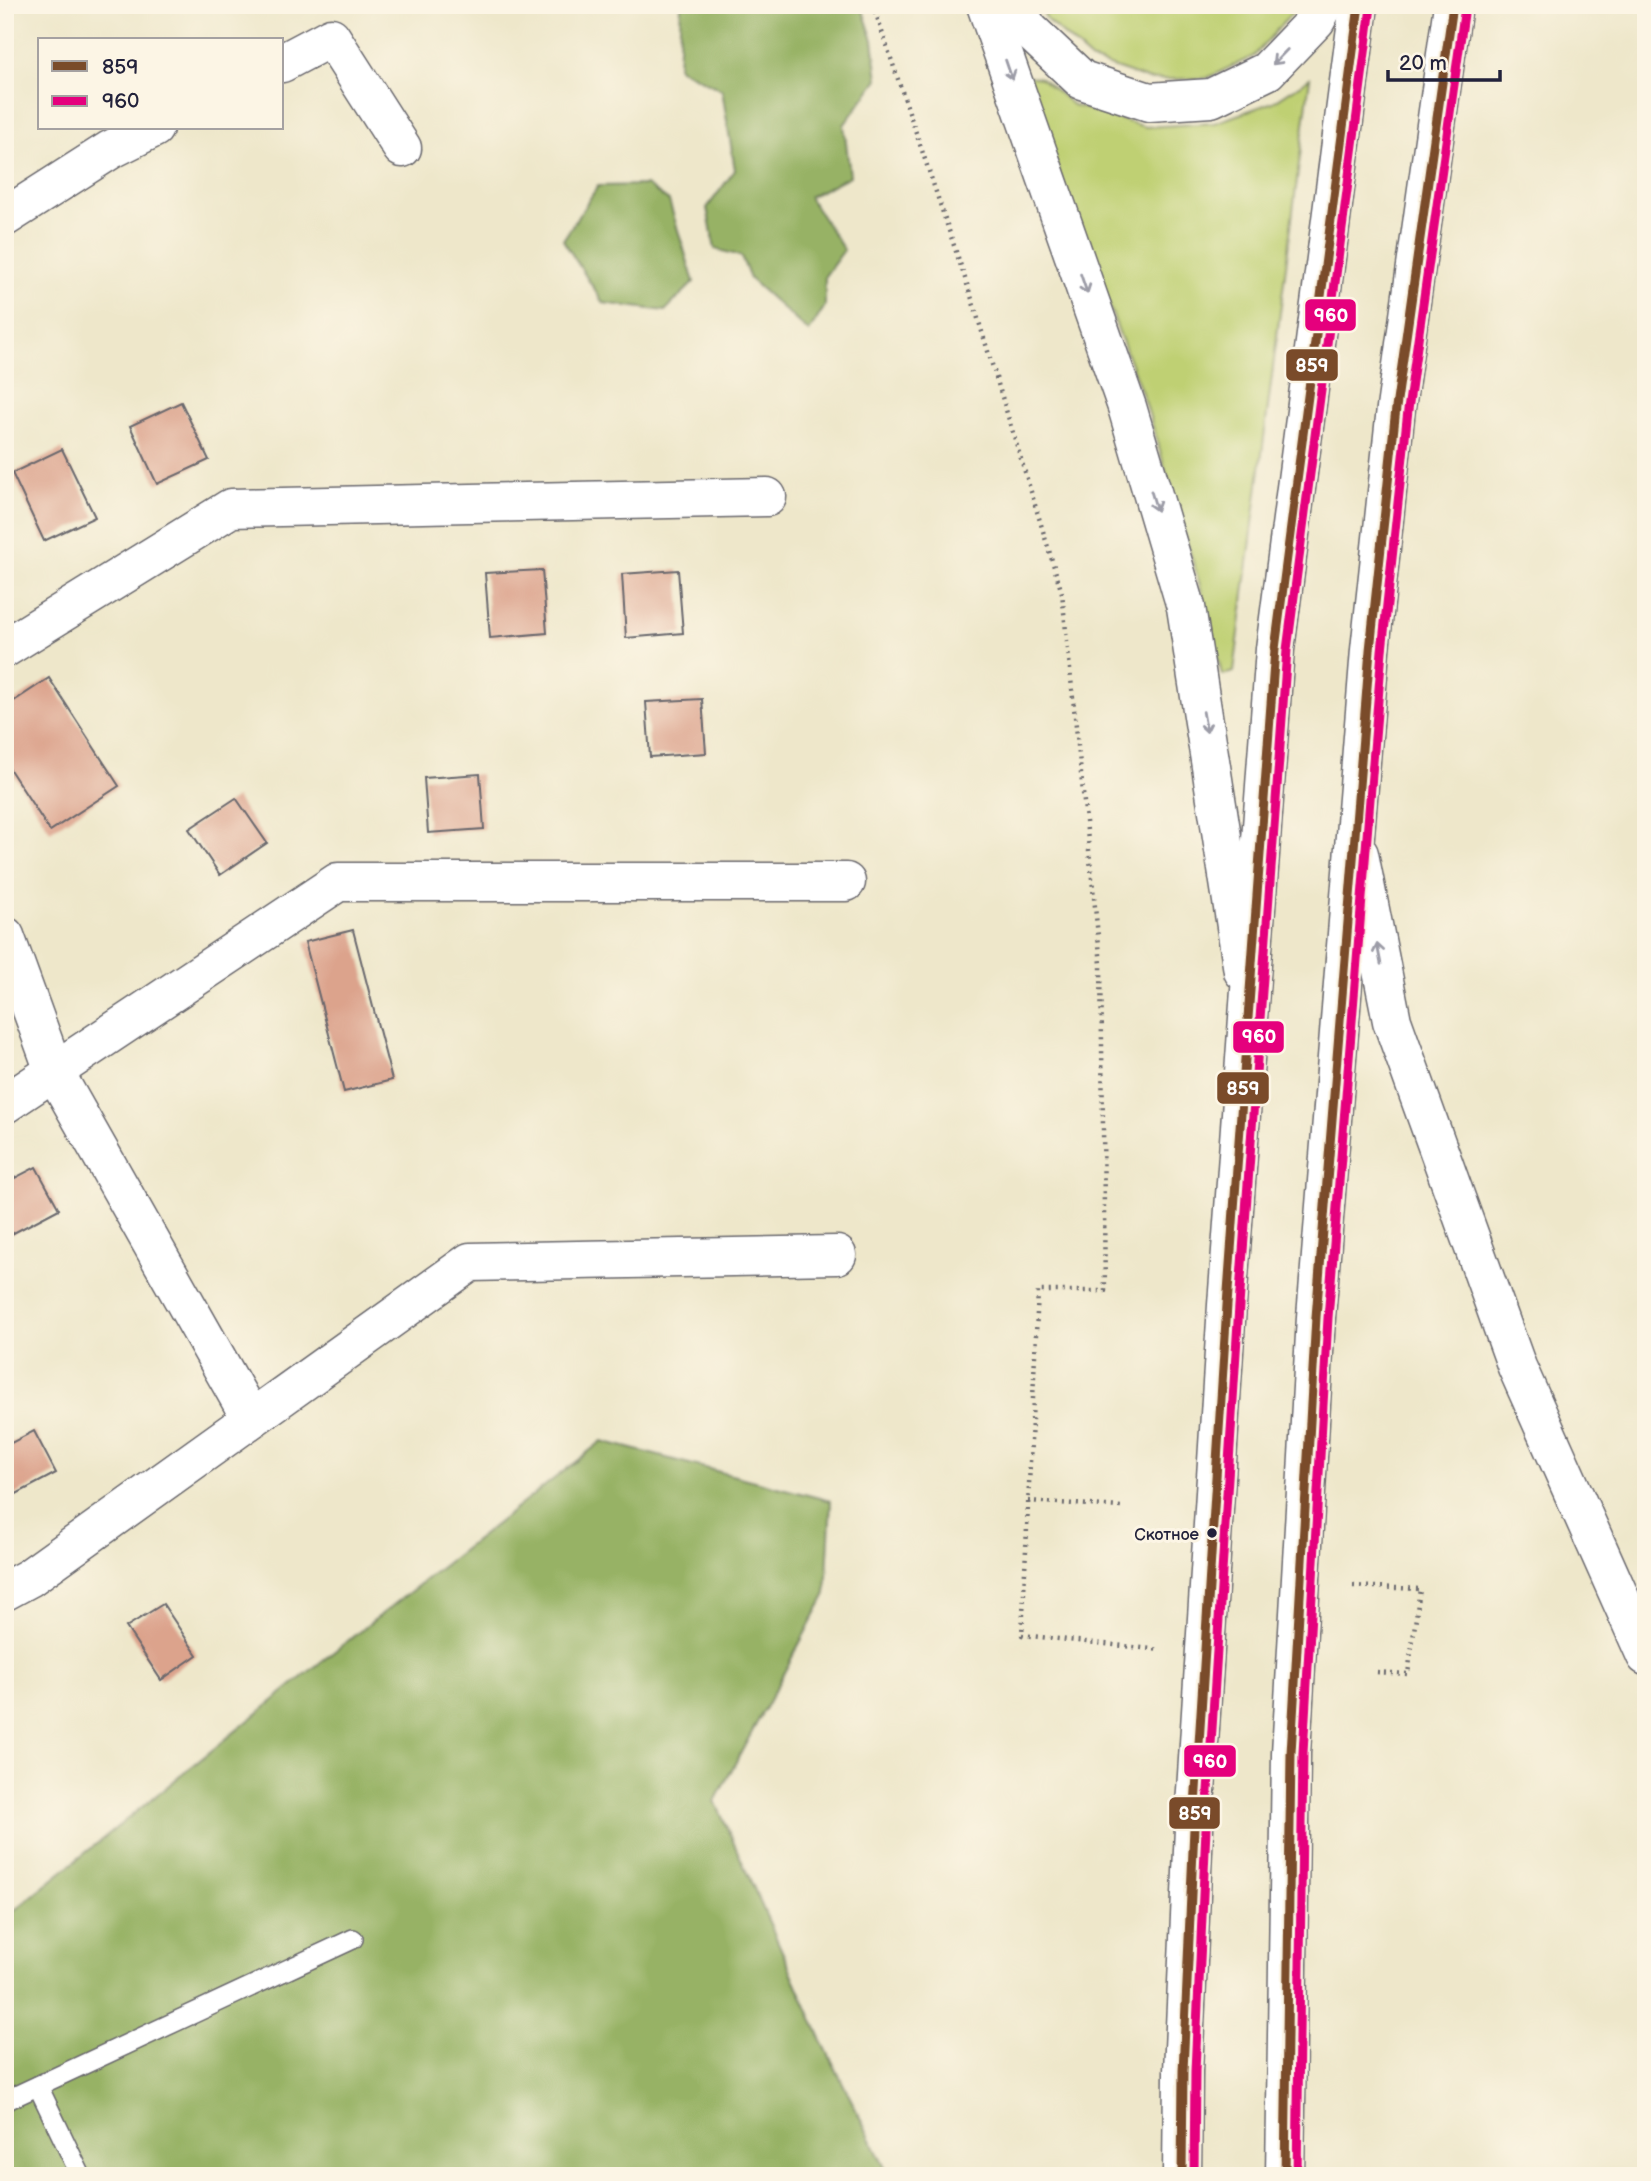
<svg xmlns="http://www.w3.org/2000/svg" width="1651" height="2181" viewBox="0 0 1651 2181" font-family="'Balsamiq Sans',sans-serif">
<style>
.green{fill:#bfd073;stroke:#707957;stroke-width:2}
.forest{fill:#97b265;stroke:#5c6a50;stroke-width:2}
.building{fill:#dca38c}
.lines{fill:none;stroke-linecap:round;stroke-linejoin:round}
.service-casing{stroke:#69676d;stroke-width:22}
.minor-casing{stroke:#69676d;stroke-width:41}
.secondary-casing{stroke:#69676d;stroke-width:41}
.trunk-casing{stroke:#69676d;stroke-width:41}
.path{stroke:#69676d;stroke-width:4.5;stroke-dasharray:2 5;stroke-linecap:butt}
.service{stroke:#fff;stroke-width:19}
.minor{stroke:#fff;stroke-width:38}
.secondary{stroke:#fff;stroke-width:38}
.trunk{stroke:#fff;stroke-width:38}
.bus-1-casing{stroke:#fcf5e5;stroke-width:14}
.bus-2-casing{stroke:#fcf5e5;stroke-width:14}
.bus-1{stroke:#7a4b2a;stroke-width:9}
.bus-2{stroke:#e5007d;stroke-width:9}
.oneway{stroke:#9c9ca7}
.bus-dot{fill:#22223b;stroke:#fcf5e5;stroke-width:2.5}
.labels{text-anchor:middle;stroke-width:6;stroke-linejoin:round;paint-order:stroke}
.bus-label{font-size:17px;fill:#22223b;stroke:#fcf5e5;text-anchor:end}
.line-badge{stroke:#fcf5e5;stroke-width:2.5}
.badge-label{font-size:19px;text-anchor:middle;font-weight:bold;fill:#fff}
</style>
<rect width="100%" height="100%" fill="#fcf5e5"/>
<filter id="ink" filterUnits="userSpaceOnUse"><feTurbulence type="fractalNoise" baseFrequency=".0143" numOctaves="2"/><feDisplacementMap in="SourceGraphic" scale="14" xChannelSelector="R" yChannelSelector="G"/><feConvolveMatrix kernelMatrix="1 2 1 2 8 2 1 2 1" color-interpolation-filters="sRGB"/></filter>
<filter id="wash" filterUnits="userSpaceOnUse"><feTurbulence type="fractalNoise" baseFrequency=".00686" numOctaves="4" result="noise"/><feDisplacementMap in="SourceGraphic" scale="28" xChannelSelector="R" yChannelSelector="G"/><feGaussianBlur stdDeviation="1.57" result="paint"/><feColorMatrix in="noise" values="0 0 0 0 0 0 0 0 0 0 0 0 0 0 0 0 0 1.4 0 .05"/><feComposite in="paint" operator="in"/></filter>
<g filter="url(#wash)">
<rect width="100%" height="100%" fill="#eee7ca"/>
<g class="green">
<polygon points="1039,5 1299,5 1254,56 1207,78 1150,80 1092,60 1048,21"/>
<polygon points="1028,76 1041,78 1073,105 1145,127 1215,123 1273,102 1310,78 1234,672 1222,675 1206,606 1146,404 1026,85"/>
</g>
<g class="forest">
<polygon points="681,5 861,5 873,40 878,79 844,125 850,176 809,197 844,250 825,276 825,306 809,332 750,279 741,256 715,249 707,208 735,170 722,90 678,68"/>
<polygon points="646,185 669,201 694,282 665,311 603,303 563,240 598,186"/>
<polygon points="602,1441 831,1501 826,1594 715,1801 823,2043 889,2176 5,2176 5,1918 322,1661"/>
</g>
<g id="blocks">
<g class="building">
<polygon points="181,402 209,460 157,484 130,426"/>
<polygon points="62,449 95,517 44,541 12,473"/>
<polygon points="542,570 547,633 490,638 485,573"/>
<polygon points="678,570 683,633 626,638 622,574"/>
<polygon points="49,678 119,786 50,831 5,762 5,707"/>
<polygon points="702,699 706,753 650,757 646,702"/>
<polygon points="480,774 484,829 428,833 424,778"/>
<polygon points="236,798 267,843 220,875 189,829"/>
<polygon points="353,930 392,1080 344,1092 305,942"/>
<polygon points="36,1167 59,1209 6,1237 5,1183"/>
<polygon points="34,1431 56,1473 5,1500 5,1446"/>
<polygon points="163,1604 197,1655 161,1680 126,1627"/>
</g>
</g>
</g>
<g filter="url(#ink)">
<use href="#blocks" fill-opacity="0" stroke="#69676d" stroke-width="2"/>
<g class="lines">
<g class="service-casing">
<g id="service">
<polyline points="38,2086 81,2176"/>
<polyline points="5,2101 353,1939"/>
</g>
</g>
<g class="minor-casing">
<g id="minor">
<polyline points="282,63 331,37 402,148"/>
<polyline points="5,217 110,150 154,128"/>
<polyline points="5,648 231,508 767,497"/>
<polyline points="1359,854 1392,1021 1517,1367 1646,1656"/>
<polyline points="5,936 54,1071 250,1417"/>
<polyline points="5,1104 338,882 846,882"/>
<polyline points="5,1591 29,1578 470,1262 837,1255"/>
</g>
</g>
<g class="secondary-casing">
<g id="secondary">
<polyline points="986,5 1127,407 1186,607 1243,971"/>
<polyline points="1013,5 1029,30 1082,80 1149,102 1211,98 1267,71 1316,20 1324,5"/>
</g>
</g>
<g class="trunk-casing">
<g id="trunk">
<polyline points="1182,2176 1183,2071 1195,1806 1227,1305 1275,649 1359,5"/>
<polyline points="1285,2176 1291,1753 1316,1317 1370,650 1396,408 1453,5"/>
</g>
</g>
<g class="path">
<polyline points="873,5 972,299 1062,593 1101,964 1105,1291 1038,1291 1022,1635 1161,1650"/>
<polyline points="1028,1501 1121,1507"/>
<polyline points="1353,1586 1420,1589 1408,1674 1376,1672"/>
</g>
<use href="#service" class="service"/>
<use href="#minor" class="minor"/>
<use href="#secondary" class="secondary"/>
<use href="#trunk" class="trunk"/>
<g class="bus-1-casing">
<g id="bus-1">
<polyline points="1182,2176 1183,2071 1195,1806 1227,1305 1275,649 1359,5"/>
<polyline points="1285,2176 1291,1753 1316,1317 1370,650 1396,408 1453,5"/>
</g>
</g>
<g class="bus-2-casing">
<g id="bus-2">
<polyline points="1194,2176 1195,2071 1207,1807 1239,1306 1287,650 1371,7"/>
<polyline points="1297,2176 1303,1753 1328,1318 1382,651 1408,410 1465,7"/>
</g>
</g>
<use href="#bus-1" class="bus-1"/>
<use href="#bus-2" class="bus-2"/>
</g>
<defs><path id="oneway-shaft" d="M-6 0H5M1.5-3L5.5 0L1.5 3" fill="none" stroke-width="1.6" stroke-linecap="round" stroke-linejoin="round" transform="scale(1.75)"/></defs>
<g class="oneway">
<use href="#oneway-shaft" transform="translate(1280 57) rotate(134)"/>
<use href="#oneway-shaft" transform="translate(1009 70) rotate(71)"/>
<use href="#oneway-shaft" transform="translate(1084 284) rotate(71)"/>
<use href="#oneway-shaft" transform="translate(1154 501) rotate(73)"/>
<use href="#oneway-shaft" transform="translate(1205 722) rotate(80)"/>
<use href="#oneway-shaft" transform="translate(1379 954) rotate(-101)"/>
</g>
</g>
<circle class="bus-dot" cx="1212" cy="1533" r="6"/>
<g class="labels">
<g class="bus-label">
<text x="1199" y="1540">Скотное</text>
</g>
</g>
<g class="line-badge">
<rect x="1304" y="298" width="53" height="34" rx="7" fill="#e5007d"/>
<rect x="1285" y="348" width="54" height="34" rx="7" fill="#7a4b2a"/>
<rect x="1232" y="1020" width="53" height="34" rx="7" fill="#e5007d"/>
<rect x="1216" y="1071" width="54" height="34" rx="7" fill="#7a4b2a"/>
<rect x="1183" y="1744" width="54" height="34" rx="7" fill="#e5007d"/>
<rect x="1168" y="1796" width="53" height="34" rx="7" fill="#7a4b2a"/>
</g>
<g class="badge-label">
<text x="1331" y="322">960</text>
<text x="1312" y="372">859</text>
<text x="1259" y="1043">960</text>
<text x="1243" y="1095">859</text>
<text x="1210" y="1768">960</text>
<text x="1195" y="1820">859</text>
</g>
<rect width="1651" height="2181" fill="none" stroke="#fcf5e5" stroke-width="28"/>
<rect x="38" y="38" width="245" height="91" fill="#fcf5e5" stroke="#a5a1a1" stroke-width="2"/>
<rect x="52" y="61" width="35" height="10" fill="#7a4b2a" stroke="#a5a1a1" stroke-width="2"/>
<text x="102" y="74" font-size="21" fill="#22223b">859</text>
<rect x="52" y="96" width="35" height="10" fill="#e5007d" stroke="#a5a1a1" stroke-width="2"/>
<text x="102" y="108" font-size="21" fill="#22223b">960</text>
<path d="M1388 70v10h112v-10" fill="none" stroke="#22223b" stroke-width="3.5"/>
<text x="1399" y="70" font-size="21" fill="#22223b" stroke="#fcf5e5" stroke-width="5" paint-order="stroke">20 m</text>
</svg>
